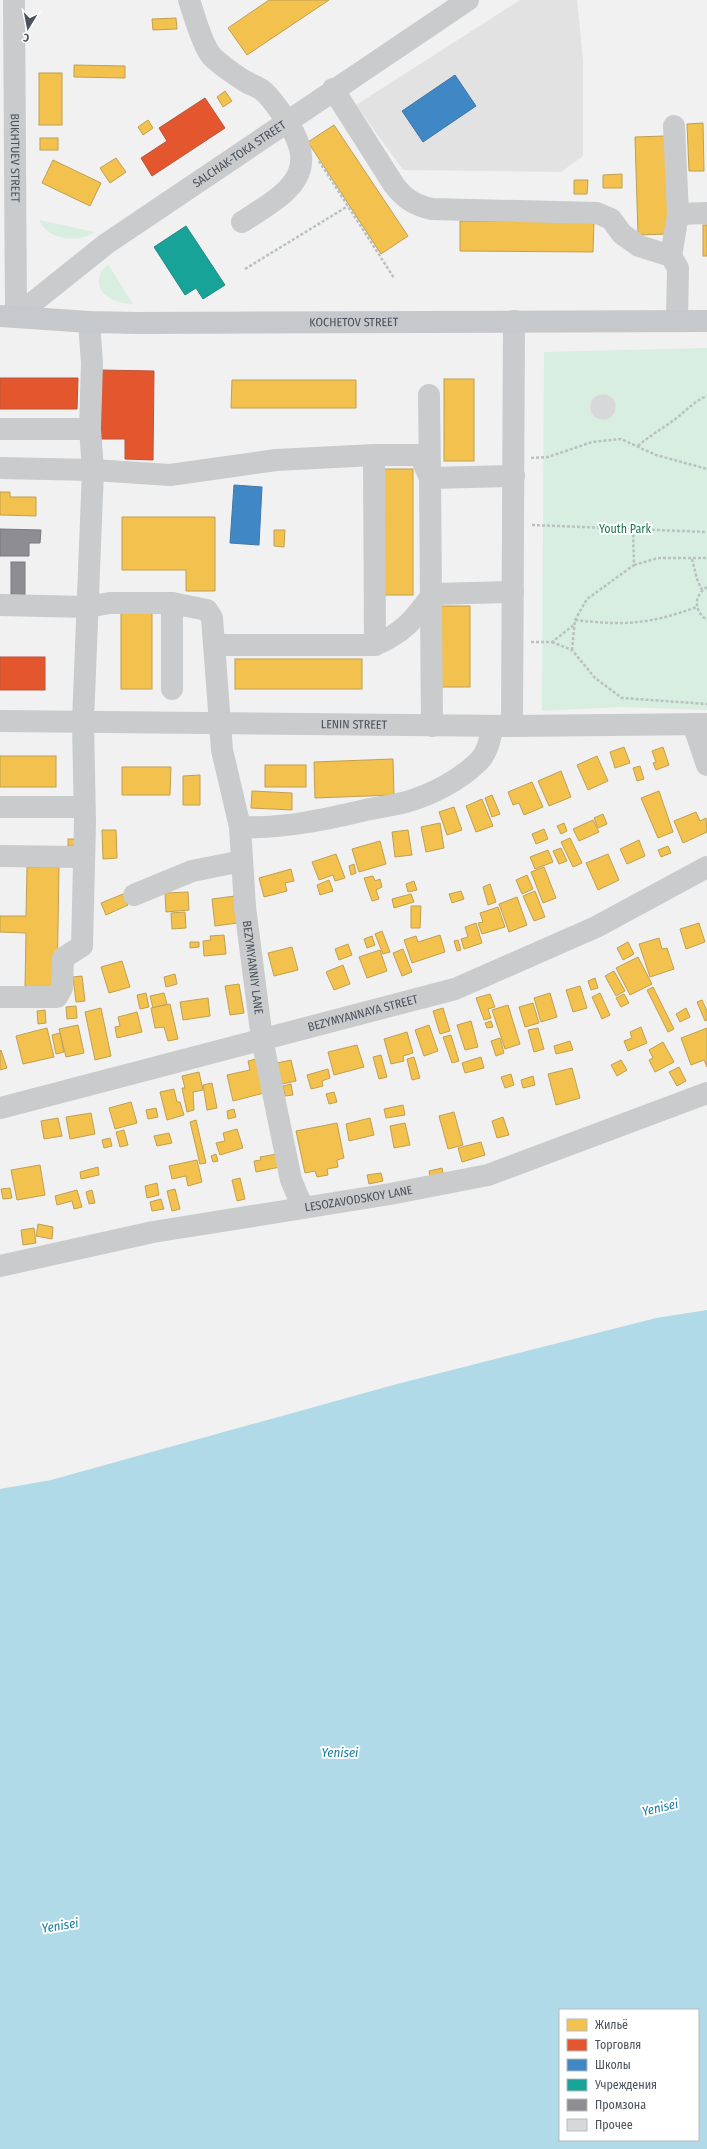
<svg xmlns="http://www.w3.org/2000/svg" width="707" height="2149" viewBox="0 0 707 2149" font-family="'Fira Sans Condensed',sans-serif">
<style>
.education{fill:#e3e2e2}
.green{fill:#d8eee1}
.water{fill:#b0dae8;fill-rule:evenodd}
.homes{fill:#f2c14e;stroke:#c0a052}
.shops{fill:#e4572e;stroke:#b6563c}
.schools{fill:#3f88c5;stroke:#4278a6}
.public{fill:#17a398;stroke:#268b86}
.industry{fill:#8d8d92;stroke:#797b82}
.building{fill:#d7d8da;stroke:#e3e3e4}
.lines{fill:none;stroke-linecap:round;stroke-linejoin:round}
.path{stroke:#b9c2c0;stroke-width:2.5;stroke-dasharray:3 2;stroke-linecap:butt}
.minor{stroke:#c9cbcc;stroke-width:22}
.major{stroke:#c6c9cc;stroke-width:22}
.labels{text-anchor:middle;stroke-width:4;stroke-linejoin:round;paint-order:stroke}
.street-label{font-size:12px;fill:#4a525c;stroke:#fff}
.park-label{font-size:12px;fill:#20774f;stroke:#fff}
.water-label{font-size:13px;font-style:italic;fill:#1a7d9f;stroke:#fff}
</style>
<rect width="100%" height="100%" fill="#f1f1f1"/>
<polygon class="education" points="520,0 577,0 583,61 583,156 561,172 403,170 356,105"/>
<g class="green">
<path d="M39 220 95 232C78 243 48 241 39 220Z"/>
<path d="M108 264 133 304C109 304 85 286 108 264Z"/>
<polygon points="707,348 707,710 621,707 542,711 544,352"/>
</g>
<path class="water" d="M707 1310V2149H0V1489L51 1480 397 1384 656 1318ZM560 2010H698V2140H560Z"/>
<g class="homes">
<polygon points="269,0 329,0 247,55 228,28"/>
<polygon points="176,18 177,29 153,30 152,19"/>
<polygon points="74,65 125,66 125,78 74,77"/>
<rect x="39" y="73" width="23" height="52"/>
<polygon points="225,91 232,101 223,107 217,97"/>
<polygon points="148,120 153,128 143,135 138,127"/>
<polygon points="703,123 704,171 689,171 687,124"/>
<polygon points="334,125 408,236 381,254 308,142"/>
<polygon points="665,136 669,234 638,235 635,137"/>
<rect x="40" y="138" width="18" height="12"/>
<polygon points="116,158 126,172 110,183 100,168"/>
<polygon points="53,160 101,183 90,206 42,183"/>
<polygon points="622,174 622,188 603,188 603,175"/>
<polygon points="574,180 588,180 587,194 574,194"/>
<polygon points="460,221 594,222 593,252 460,251"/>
<rect x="703" y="225" width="4" height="31"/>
<rect x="444" y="379" width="30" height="82"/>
<polygon points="232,380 356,380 356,408 231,408"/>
<rect x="381" y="469" width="32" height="126"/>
<polygon points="0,492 10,492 10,497 36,497 36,516 0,515"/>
<polygon points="122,517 215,517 215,591 186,591 186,570 122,570"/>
<polygon points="274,530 285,530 284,547 274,546"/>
<rect x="121" y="606" width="31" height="83"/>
<rect x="441" y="606" width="29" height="81"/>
<rect x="235" y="659" width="127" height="30"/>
<polygon points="624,747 630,763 615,768 610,752"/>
<polygon points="663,747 669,765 656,770 653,763 656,762 652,751"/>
<rect x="0" y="756" width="56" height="31"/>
<polygon points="597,756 608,781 588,790 577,765"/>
<polygon points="393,759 394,795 315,798 314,762"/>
<rect x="265" y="765" width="41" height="22"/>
<polygon points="640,766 644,779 637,781 633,768"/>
<polygon points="122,767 171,767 170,795 122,795"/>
<polygon points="561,771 571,797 549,806 538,781"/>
<polygon points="200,775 200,805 183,805 183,776"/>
<polygon points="532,782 543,807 524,815 519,803 513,805 508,792"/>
<polygon points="252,791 292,793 292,810 251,808"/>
<polygon points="659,791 673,832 658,838 641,798"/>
<polygon points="492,795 500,814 492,817 485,798"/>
<polygon points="482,799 493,826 476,832 466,806"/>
<polygon points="454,807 462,830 447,835 439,812"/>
<polygon points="696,812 700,821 706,818 707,832 683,843 674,821"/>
<polygon points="603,814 607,824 598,828 594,818"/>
<polygon points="593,820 599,832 579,841 573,829"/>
<polygon points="440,823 444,848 426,852 421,827"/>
<polygon points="564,823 567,831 561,834 557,826"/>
<polygon points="544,829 548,839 536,844 532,834"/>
<polygon points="102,830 116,830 117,858 103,859"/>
<polygon points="408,830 412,855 395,857 392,832"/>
<polygon points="570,838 582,863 573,867 561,842"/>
<rect x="68" y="839" width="10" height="7"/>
<polygon points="639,840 645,856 627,864 620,849"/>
<polygon points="380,841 386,864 359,872 352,849"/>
<polygon points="668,846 671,853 661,857 658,850"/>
<polygon points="561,848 567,861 559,864 553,851"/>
<polygon points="548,850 553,862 535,869 530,857"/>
<polygon points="336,854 345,878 335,881 333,875 319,880 312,862"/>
<polygon points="608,854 619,880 598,890 586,863"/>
<polygon points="354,864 356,873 351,875 349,866"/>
<polygon points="27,867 59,867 57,988 25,988 26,933 0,932 0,916 26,916"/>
<polygon points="544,867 556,898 543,903 531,872"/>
<polygon points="291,869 294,881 285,883 287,891 264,897 259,878"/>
<polygon points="527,875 533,889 522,894 516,880"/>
<polygon points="373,876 375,881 380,879 382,887 376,890 379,899 372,901 364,878"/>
<polygon points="329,880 333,891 320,895 317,885"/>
<polygon points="414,881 417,890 408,892 406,884"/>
<polygon points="490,884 496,902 488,905 483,887"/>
<polygon points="461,891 464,899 452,903 449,894"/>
<polygon points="535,891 545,917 534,921 523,896"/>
<polygon points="188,892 189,910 166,912 165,893"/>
<polygon points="123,894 128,905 106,915 101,903"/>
<polygon points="411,894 414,902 394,908 392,899"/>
<polygon points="235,896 238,923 215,926 212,899"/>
<polygon points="517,897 527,925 509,932 499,904"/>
<polygon points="411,906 421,906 420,928 411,928"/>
<polygon points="498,907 505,927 482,934 478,923 483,922 480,913"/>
<polygon points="185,912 186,928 172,929 171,913"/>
<polygon points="476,923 482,943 464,949 461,939 468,937 465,927"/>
<polygon points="699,923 705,942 686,949 680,929"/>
<polygon points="382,931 390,952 383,954 375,934"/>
<polygon points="224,935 226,954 204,956 203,941 211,940 210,936"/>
<polygon points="440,935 445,952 412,963 404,940 416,936 418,942"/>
<polygon points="372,936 375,945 367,948 364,939"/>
<polygon points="659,938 662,949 667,948 674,969 650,977 639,944"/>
<polygon points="458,940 461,950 457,951 454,941"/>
<polygon points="190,942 199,942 199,947 190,948"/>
<polygon points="628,942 634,954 623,960 617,948"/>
<polygon points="348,944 352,955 339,960 335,949"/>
<polygon points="292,947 298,970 274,976 268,953"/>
<polygon points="403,949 412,972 402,976 393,953"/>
<polygon points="380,950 387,971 367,978 359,957"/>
<polygon points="638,957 652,984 630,995 616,968"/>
<polygon points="122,961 130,987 109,993 101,967"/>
<polygon points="343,965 350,984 334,990 326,972"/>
<polygon points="614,971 625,991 616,996 605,976"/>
<polygon points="175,974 177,984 166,987 164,977"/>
<polygon points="82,976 85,1001 76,1002 73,977"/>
<polygon points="595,978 598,988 591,990 588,981"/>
<polygon points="239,984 244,1013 230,1015 225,986"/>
<polygon points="580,986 587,1008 573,1012 566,990"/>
<polygon points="653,987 674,1029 668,1032 647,990"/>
<polygon points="146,993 149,1007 140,1009 137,995"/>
<polygon points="164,993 167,1004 153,1008 150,996"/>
<polygon points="550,993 557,1017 541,1022 534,998"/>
<polygon points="600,993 610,1015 602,1019 592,997"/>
<polygon points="490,994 495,1007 488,1009 491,1018 484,1020 476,998"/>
<polygon points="624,994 629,1003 621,1007 616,998"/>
<polygon points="208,998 210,1016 183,1020 180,1002"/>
<polygon points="702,1000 707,1011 707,1020 705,1021 697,1002"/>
<polygon points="533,1003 539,1023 525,1027 519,1007"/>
<polygon points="170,1004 178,1039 168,1041 164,1027 155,1028 151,1008"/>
<polygon points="508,1005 520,1044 505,1049 492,1010"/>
<polygon points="76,1006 77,1018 67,1019 66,1007"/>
<polygon points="101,1008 111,1056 95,1060 85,1012"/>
<polygon points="443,1008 450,1031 440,1034 433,1011"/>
<polygon points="686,1008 690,1017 680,1022 676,1014"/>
<polygon points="45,1010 46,1023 38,1024 37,1011"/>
<polygon points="137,1012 142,1032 117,1038 115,1027 120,1026 118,1017"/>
<polygon points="471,1021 478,1047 465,1050 457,1025"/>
<polygon points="491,1021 493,1027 487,1028 485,1023"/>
<polygon points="78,1025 84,1053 66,1057 59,1029"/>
<polygon points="429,1025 438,1051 424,1056 415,1030"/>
<polygon points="641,1027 647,1043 628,1051 624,1041 632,1038 630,1032"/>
<polygon points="47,1028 54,1057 23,1064 16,1036"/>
<polygon points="538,1028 544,1049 534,1052 528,1030"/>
<polygon points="707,1028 707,1067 704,1060 691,1065 681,1038"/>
<polygon points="407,1032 413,1053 403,1056 404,1061 391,1064 384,1039"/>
<polygon points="60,1033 64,1052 56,1054 52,1035"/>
<polygon points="451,1035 459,1061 452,1063 443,1037"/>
<polygon points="500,1038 504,1053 496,1056 491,1041"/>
<polygon points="570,1041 573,1050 556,1054 554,1046"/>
<polygon points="663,1042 674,1062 655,1072 649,1060 653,1058 649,1050"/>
<polygon points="357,1045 364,1067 334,1075 328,1052"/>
<polygon points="1,1050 7,1068 0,1070 0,1051"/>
<polygon points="381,1055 387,1077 379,1079 373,1057"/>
<polygon points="414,1057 420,1078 412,1080 407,1059"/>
<polygon points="481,1057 484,1068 465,1073 462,1063"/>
<polygon points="256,1059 264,1093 233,1101 227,1075 250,1070 248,1061"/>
<polygon points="291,1060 296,1081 282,1084 277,1063"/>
<polygon points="621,1060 627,1070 617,1076 611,1065"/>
<polygon points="679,1067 686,1081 677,1086 669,1072"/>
<polygon points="572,1068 580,1098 556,1105 548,1074"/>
<polygon points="328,1069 330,1078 322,1081 323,1086 311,1089 307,1075"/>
<polygon points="199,1072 203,1090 193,1092 194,1110 187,1112 182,1088 185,1088 182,1076"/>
<polygon points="511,1074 514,1085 505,1088 501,1077"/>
<polygon points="533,1076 535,1085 523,1088 521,1080"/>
<polygon points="212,1083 217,1108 207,1110 203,1085"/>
<polygon points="291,1084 293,1095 285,1096 283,1086"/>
<polygon points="174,1089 177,1102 180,1102 184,1115 167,1120 160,1092"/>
<polygon points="334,1092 337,1102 329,1104 326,1094"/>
<polygon points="131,1102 137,1123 115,1129 109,1108"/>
<polygon points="403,1105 405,1115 386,1118 384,1109"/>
<polygon points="156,1108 158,1117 148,1119 146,1110"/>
<polygon points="234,1109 236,1117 228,1119 227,1111"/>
<polygon points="454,1112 463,1145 448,1149 439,1116"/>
<polygon points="91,1113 95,1134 70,1139 66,1117"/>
<polygon points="503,1117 509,1135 497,1138 492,1121"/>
<polygon points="58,1118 62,1136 44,1139 41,1121"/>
<polygon points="370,1118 374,1135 349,1141 346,1124"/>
<polygon points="196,1120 206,1163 200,1164 190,1122"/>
<polygon points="337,1123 344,1158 337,1160 338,1167 327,1169 328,1175 317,1177 315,1171 305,1173 296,1131"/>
<polygon points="405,1123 410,1145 394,1148 390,1126"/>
<polygon points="237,1129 243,1148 220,1155 216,1143 225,1141 223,1133"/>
<polygon points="124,1130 128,1145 120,1147 116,1132"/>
<polygon points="169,1133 172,1143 157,1146 154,1136"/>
<polygon points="110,1138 112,1146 104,1148 102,1140"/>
<polygon points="481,1142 485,1155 462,1162 458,1148"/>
<polygon points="216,1154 218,1161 213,1162 211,1156"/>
<polygon points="277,1154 280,1167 256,1172 254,1161 261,1160 260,1157"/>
<polygon points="197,1160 202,1182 188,1186 186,1176 172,1179 169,1166"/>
<polygon points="40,1165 45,1195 17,1200 11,1170"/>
<polygon points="98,1167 99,1175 81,1179 80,1172"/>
<polygon points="442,1168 443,1173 430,1176 429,1171"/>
<polygon points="381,1173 383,1181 369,1184 367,1175"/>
<polygon points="240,1178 245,1199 237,1201 232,1180"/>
<polygon points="157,1183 159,1195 147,1198 145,1186"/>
<polygon points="10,1188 12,1198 3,1199 1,1189"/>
<polygon points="175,1189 180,1209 172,1211 167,1191"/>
<polygon points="77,1190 82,1207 74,1209 72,1201 57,1205 55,1196"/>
<polygon points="92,1190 95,1203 89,1204 86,1192"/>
<polygon points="161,1199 164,1209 152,1211 150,1202"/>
<polygon points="38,1224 53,1227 52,1239 36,1236"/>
<polygon points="34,1228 36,1243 23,1245 21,1230"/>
</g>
<g class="shops">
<polygon points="205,98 225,128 152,176 141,158 167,141 159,128"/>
<polygon points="101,370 154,371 153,460 125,459 125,439 101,439"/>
<polygon points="0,378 78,378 77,409 0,409"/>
<rect x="0" y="657" width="45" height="33"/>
</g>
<g class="schools">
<polygon points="455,75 476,106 423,142 402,111"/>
<polygon points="234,485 262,487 259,545 230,543"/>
</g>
<polygon class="public" points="186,226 225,285 203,299 196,288 185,295 154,247"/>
<g class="industry">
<polygon points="0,529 41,530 40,543 29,543 29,556 0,556"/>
<rect x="11" y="562" width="14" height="35"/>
</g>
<circle class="building" cx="603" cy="407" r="13"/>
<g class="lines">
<g class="path">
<polyline points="319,161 394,278"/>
<polyline points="245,269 348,206"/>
<path d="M638 446C649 436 662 429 674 420 685 412 694 401 707 396"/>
<polyline points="531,458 548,457 592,442 621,439 656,455 707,469"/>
<polyline points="532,525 707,532"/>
<polyline points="692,559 697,579 702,590"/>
<polyline points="634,565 658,558 707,558"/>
<path d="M707 587C693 596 694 611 707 620"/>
<path d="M575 620C626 626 649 624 697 607"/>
<polyline points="531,642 552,642 574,625"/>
<polyline points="552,642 572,650 595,678 622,698 707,704"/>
<polyline points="572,650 575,620 587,599 634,565 633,529"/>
</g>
<g class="minor">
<path id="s1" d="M14 0 16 316"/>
<path d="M189 0C195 17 200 39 210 54 215 61 235 75 243 80 249 84 256 86 262 90 273 99 280 111 288 123 323 176 282 196 242 222"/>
<path d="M333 89 394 185C405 199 414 205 432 209L597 213 611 219 622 234 639 246 671 256 678 268 677 321"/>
<polyline points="674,126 678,214 707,213"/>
<polyline points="671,256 678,214"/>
<path id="s2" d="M16 316 106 244 468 0"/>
<polyline points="429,395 430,473"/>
<polyline points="0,429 90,429 92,363 89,322"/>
<polyline points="374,455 375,645"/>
<polyline points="0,468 93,470 170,475 276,460 374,455 420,455 430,478"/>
<path id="s3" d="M0 605 87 607 110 603H172L207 610 212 618 222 750 240 827 245 907 262 1039 291 1180 303 1208"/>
<path d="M215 645H375C405 632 413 620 433 594L513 592"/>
<polyline points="172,689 172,603"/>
<path id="s4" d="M0 721 512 726 707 724"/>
<polyline points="693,724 707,765"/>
<polyline points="432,726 430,478 514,476"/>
<polyline points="512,726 514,321"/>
<polyline points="0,807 84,807"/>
<path d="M240 827C283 829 328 819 370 809 382 807 395 805 406 802 431 795 460 780 478 762 488 753 490 738 493 726"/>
<polyline points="0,856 84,857"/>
<polyline points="134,895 192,871 242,861"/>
<polyline points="0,997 57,997 62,988 63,958 82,946 85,823 83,722 93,470 90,429"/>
<path id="s5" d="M0 1108 455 989 596 927 707 867"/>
<path id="s6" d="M0 1266 153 1232 390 1194 488 1175 707 1093"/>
</g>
<path class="major" id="s7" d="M0 316 89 322 138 323 707 321"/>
</g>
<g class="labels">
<g class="street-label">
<text dy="4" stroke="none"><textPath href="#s2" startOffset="276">SALCHAK-TOKA STREET</textPath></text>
<text dy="4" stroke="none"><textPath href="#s1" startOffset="158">BUKHTUEV STREET</textPath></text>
<text dy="4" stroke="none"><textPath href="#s7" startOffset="354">KOCHETOV STREET</textPath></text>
<text dy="4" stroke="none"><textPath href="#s4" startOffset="354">LENIN STREET</textPath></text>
<text dy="4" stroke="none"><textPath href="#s3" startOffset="570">BEZYMYANNIY LANE</textPath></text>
<text dy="4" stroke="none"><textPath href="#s5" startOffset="375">BEZYMYANNAYA STREET</textPath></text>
<text dy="4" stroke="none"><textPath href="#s6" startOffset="365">LESOZAVODSKOY LANE</textPath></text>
</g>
<g class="park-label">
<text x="625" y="533">Youth Park</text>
</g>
<g class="water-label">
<text x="340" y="1757">Yenisei</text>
<text transform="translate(660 1807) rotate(-13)" y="5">Yenisei</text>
<text transform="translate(60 1925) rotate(-9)" y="5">Yenisei</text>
</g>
</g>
<rect x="559" y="2009" width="140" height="132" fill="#ffffff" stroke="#b7babe"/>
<rect x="567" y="2019" width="20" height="12" fill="#f2c14e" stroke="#b7babe"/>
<text x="595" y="2029" font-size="12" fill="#4a525c">Жильё</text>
<rect x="567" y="2039" width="20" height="12" fill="#e4572e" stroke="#b7babe"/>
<text x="595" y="2049" font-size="12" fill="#4a525c">Торговля</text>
<rect x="567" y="2059" width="20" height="12" fill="#3f88c5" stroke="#b7babe"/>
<text x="595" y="2069" font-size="12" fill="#4a525c">Школы</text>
<rect x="567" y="2079" width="20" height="12" fill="#17a398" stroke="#b7babe"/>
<text x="595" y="2089" font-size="12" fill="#4a525c">Учреждения</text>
<rect x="567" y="2099" width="20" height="12" fill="#8d8d92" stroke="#b7babe"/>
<text x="595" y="2109" font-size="12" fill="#4a525c">Промзона</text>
<rect x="567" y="2119" width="20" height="12" fill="#d7d8da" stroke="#b7babe"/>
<text x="595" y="2129" font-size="12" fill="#4a525c">Прочее</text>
<g transform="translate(28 28) rotate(190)" stroke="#ffffff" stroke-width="3" paint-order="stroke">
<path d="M0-3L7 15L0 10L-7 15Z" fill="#4a525c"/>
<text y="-6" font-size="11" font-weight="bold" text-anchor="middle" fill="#4a525c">С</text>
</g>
</svg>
